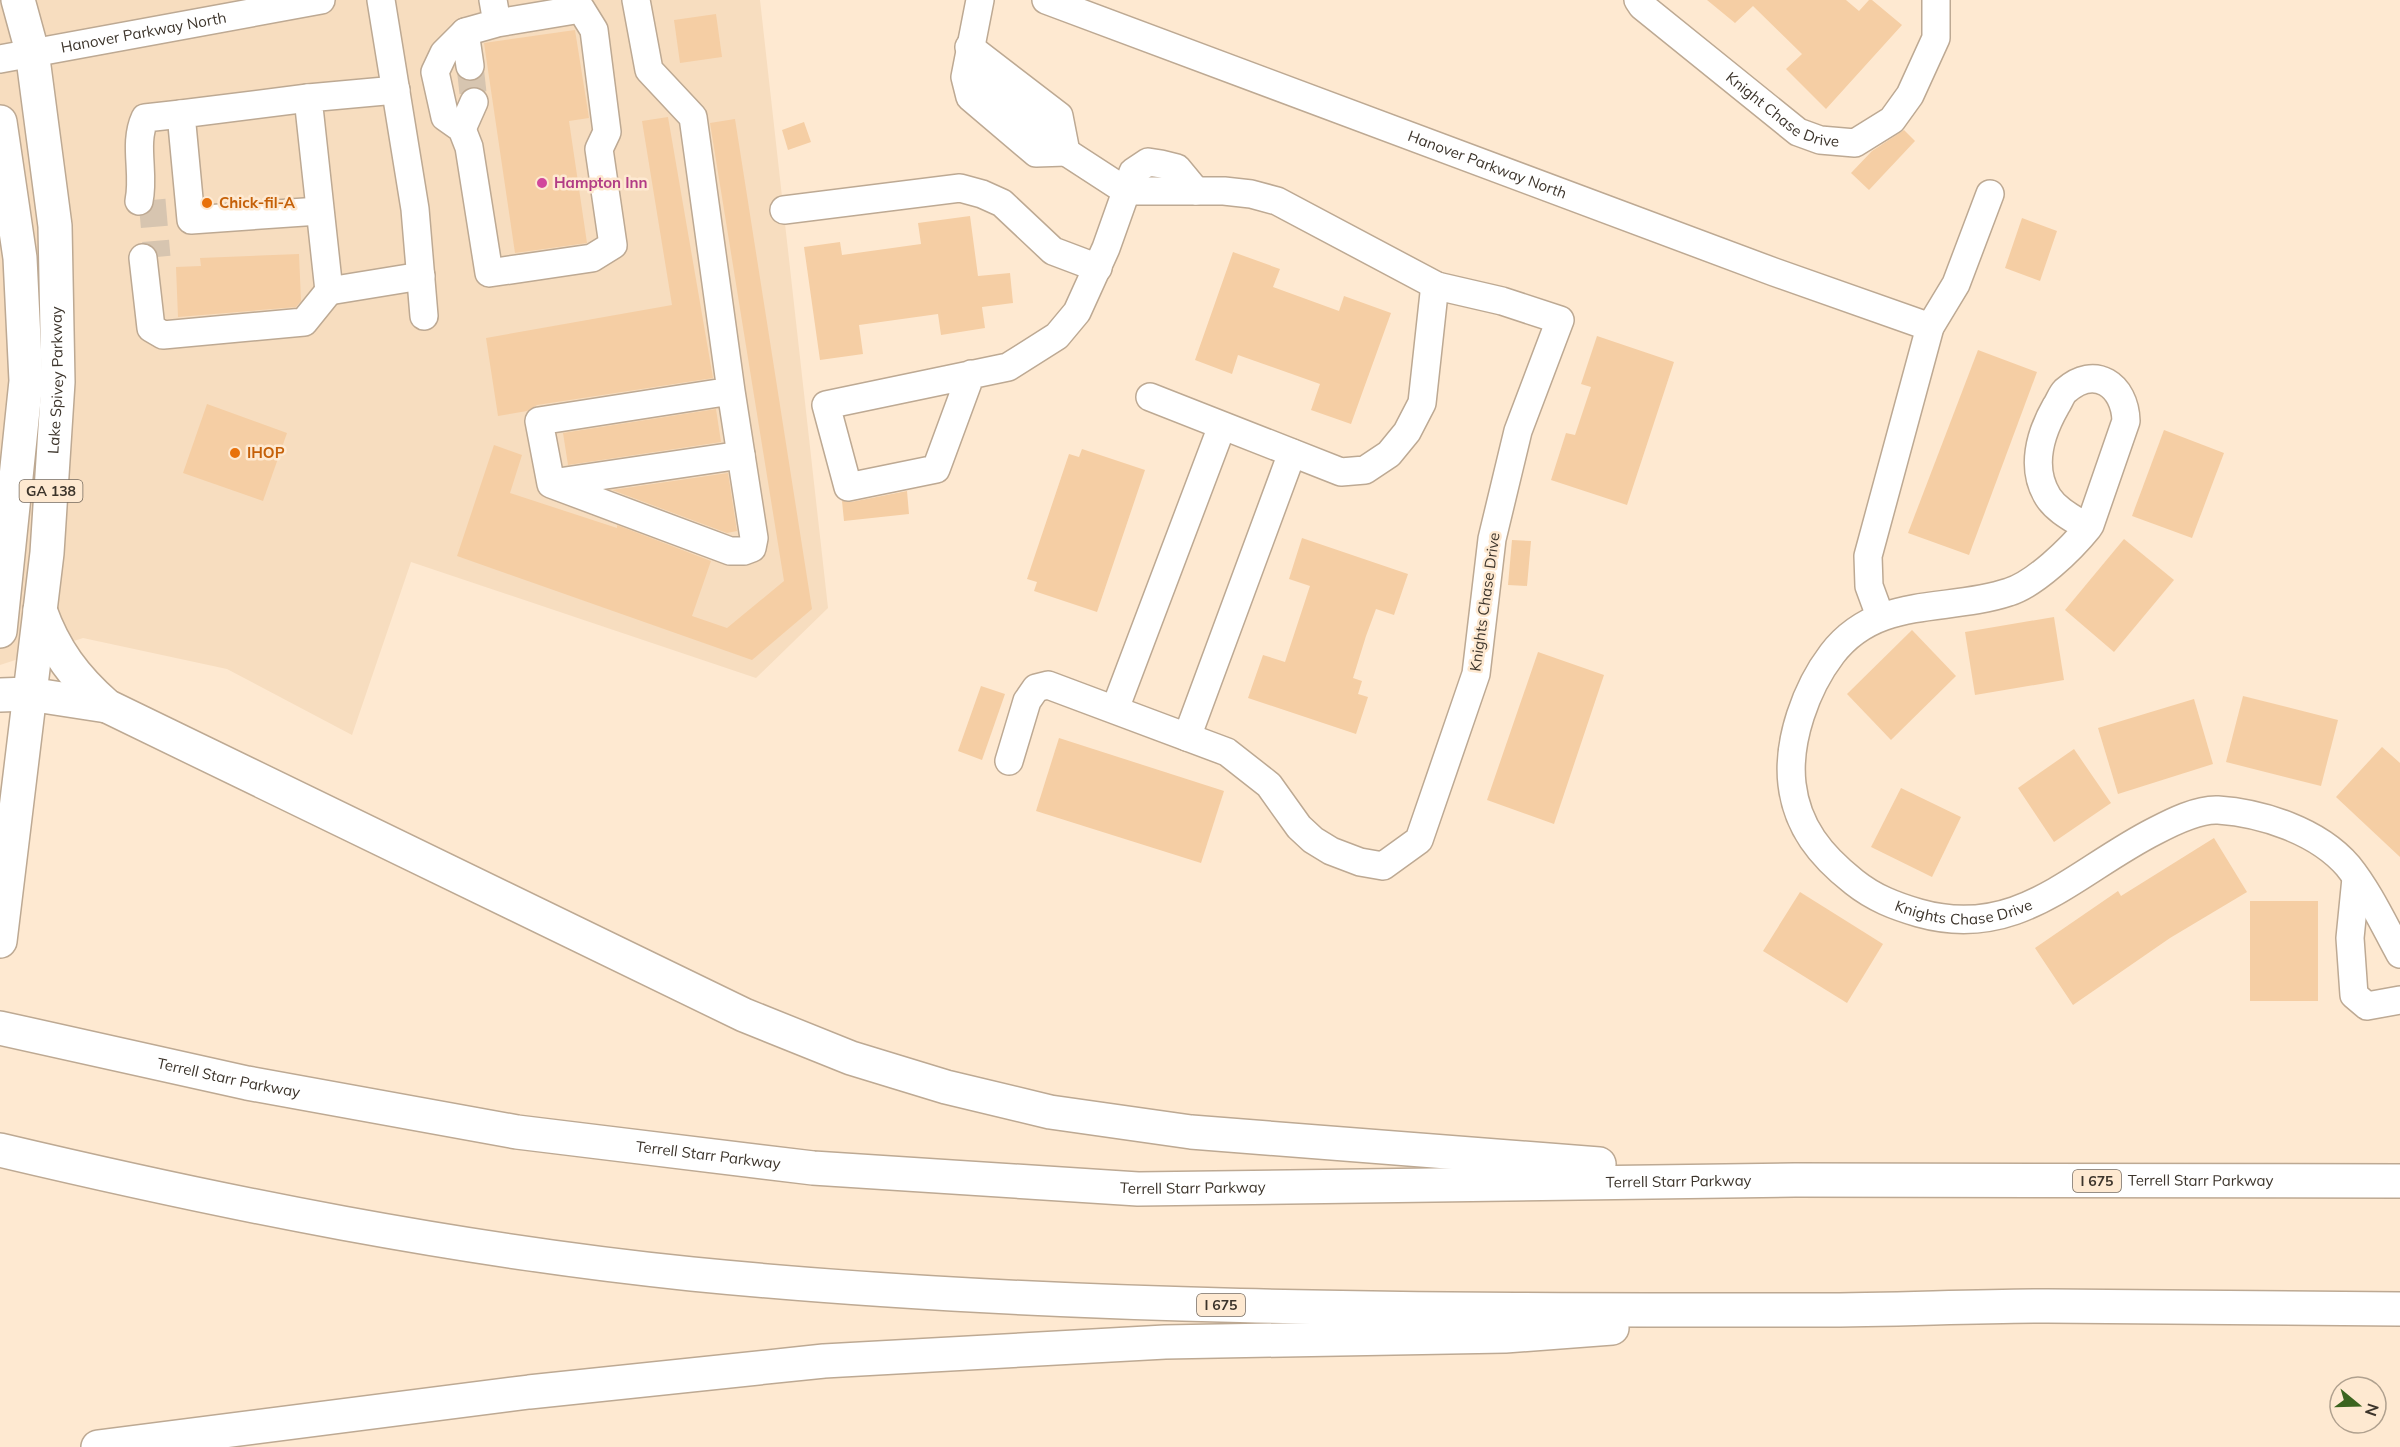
<svg xmlns="http://www.w3.org/2000/svg" width="2400" height="1447" viewBox="0 0 2400 1447" font-family="Mulish,sans-serif">
<style>
.built{fill:#f7ddbf}
.building{fill:#f5cea4}
.lines{fill:none;stroke-linecap:round;stroke-linejoin:round}
.minor-tunnel{stroke:#d7c5b0;stroke-width:27;stroke-dasharray:27 14;stroke-linecap:butt}
.minor-casing{stroke:#bda993;stroke-width:30}
.highway-casing{stroke:#bda993;stroke-width:36}
.minor{stroke:#fff;stroke-width:27}
.highway{stroke:#fff;stroke-width:33}
.hotel-dot{fill:#d1479c;stroke:#fee9d1;stroke-width:2}
.food-dot{fill:#e8710a;stroke:#fee9d1;stroke-width:2}
.labels{text-anchor:middle;stroke-width:5;stroke-linejoin:round;paint-order:stroke}
.shield{fill:#fee9d1;stroke:#766a5d;stroke-width:1.5}
.shield-label{font-size:14px;font-weight:bold;fill:#3c342b}
.street-label{font-size:15px;fill:#3c342b;stroke:#fee9d1}
.hotel-label{font-size:15px;font-weight:bold;fill:#b23c85;stroke:#fee9d1;text-anchor:start}
.food-label{font-size:15px;font-weight:bold;fill:#c56008;stroke:#fee9d1;text-anchor:start}
</style>
<rect width="100%" height="100%" fill="#fee9d1"/>
<polygon class="built" points="0,0 760,0 828,608 756,678 411,562 352,735 227,669 83,638 0,665"/>
<g class="building">
<polygon points="1707,0 1846,0 1859,11 1869,0 1872,0 1902,25 1826,109 1786,69 1802,54 1753,6 1735,23"/>
<polygon points="716,14 722,57 680,63 674,20"/>
<polygon points="575,30 589,118 569,121 587,243 515,253 484,43"/>
<polygon points="668,117 713,378 537,405 527,411 498,416 486,338 672,305 642,121"/>
<polygon points="735,119 812,609 752,660 457,556 494,445 522,455 510,493 617,528 617,525 711,561 692,616 727,628 784,581 710,123"/>
<polygon points="804,122 811,142 788,150 782,130"/>
<polygon points="1904,130 1915,141 1869,190 1851,173 1872,151"/>
<polygon points="970,216 978,276 1010,273 1013,303 982,307 985,328 941,335 938,314 859,325 863,354 820,360 804,247 840,242 842,255 921,244 918,223"/>
<polygon points="2022,218 2057,231 2040,281 2005,268"/>
<polygon points="1233,252 1280,269 1273,287 1339,311 1344,296 1391,313 1351,424 1311,410 1320,384 1238,355 1232,374 1195,360"/>
<polygon points="299,254 301,301 296,307 178,317 176,267 201,266 200,258"/>
<polygon points="1597,336 1674,362 1627,505 1551,480 1566,433 1575,435 1591,387 1581,384"/>
<polygon points="1978,350 2037,372 1969,555 1908,533"/>
<polygon points="207,404 287,433 263,501 183,473"/>
<polygon points="716,409 721,442 568,465 563,433"/>
<polygon points="2164,430 2224,453 2192,538 2132,516"/>
<polygon points="1082,449 1145,470 1097,612 1034,591 1037,582 1027,579 1069,454 1079,457"/>
<polygon points="728,473 737,531 727,533 612,490"/>
<polygon points="907,491 909,514 844,521 842,501 851,502"/>
<polygon points="1302,538 1408,574 1394,615 1376,609 1366,636 1353,678 1362,681 1358,694 1368,697 1356,734 1248,698 1263,655 1285,662 1310,586 1289,579"/>
<polygon points="2124,539 2174,580 2114,652 2065,610"/>
<polygon points="1512,540 1531,541 1527,586 1508,585"/>
<polygon points="2054,617 2064,680 1975,695 1965,632"/>
<polygon points="1912,630 1956,676 1891,740 1847,694"/>
<polygon points="1538,652 1604,675 1554,824 1487,800"/>
<polygon points="981,686 1005,694 982,760 958,751"/>
<polygon points="2243,696 2338,720 2321,786 2226,762"/>
<polygon points="2194,699 2213,764 2118,794 2098,728"/>
<polygon points="1059,738 1224,791 1201,863 1036,811"/>
<polygon points="2382,747 2400,763 2400,857 2336,797"/>
<polygon points="2074,749 2111,803 2054,842 2018,788"/>
<polygon points="1901,788 1961,817 1932,877 1871,847"/>
<polygon points="2214,838 2247,892 2170,938 2073,1005 2035,948 2118,891 2121,896"/>
<polygon points="1800,892 1883,944 1847,1003 1763,951"/>
<rect x="2250" y="901" width="68" height="100"/>
</g>
<g class="lines">
<g class="minor-tunnel">
<polyline points="470,66 474,102"/>
<polyline points="152,200 157,257"/>
</g>
<g class="minor-casing">
<g id="minor">
<polyline points="381,0 415,209 424,316"/>
<polyline points="493,0 497,23 465,32 444,53 435,72 445,117 462,129 469,147 489,273 592,258 613,245 599,149 607,132 594,30 581,9 497,23"/>
<polyline points="636,0 649,70 693,117 731,391 754,538 752,548 744,551 730,551 551,484 539,421 731,391"/>
<polyline points="980,0 965,77 970,97 1036,153 1066,152"/>
<path id="s1" d="M1046 0 1774 272 1930 327"/>
<path id="s2" d="M1638 0 1642 6 1798 132 1820 140 1855 143 1892 120 1910 95 1936 38V0"/>
<polyline points="465,32 470,66"/>
<polyline points="969,47 975,68 1007,105 1066,152 1126,191 1224,191 1251,194 1277,201 1437,286 1502,301 1560,320 1518,431 1492,539 1476,674 1419,840 1383,866 1360,862 1331,851 1313,840 1299,827 1269,785 1227,752 1048,685 1036,688 1027,701 1009,761"/>
<polyline points="977,53 1059,116 1066,152"/>
<path id="s3" d="M0 59 321 0"/>
<polyline points="396,90 308,98 329,291 421,276"/>
<polyline points="308,98 181,114 191,220 319,211"/>
<polyline points="462,129 474,102"/>
<path d="M139 201C145 173 133 144 145 118L181 114"/>
<polyline points="784,210 960,188 982,194 1002,203 1053,251 1098,268"/>
<polyline points="143,258 151,328 163,335 304,322 329,291"/>
<polyline points="971,374 936,469 848,487 826,405 1008,367 1057,336 1077,312 1106,248 1133,172 1148,162 1161,164 1177,168 1196,191"/>
<polyline points="1150,397 1341,472 1365,470 1389,454 1407,432 1422,403 1434,293 1437,286"/>
<polyline points="552,483 741,455"/>
<path id="s4" d="M2088 528C2074 519 2057 511 2048 497 2030 468 2040 434 2056 406 2059 402 2061 395 2065 391 2095 364 2125 385 2126 421L2090 525 2088 528C2071 549 2035 584 2009 592 1946 613 1877 595 1832 654 1806 688 1787 741 1792 784 1797 827 1821 856 1854 882 1874 898 1895 906 1919 913 2018 941 2074 872 2155 831 2172 822 2198 809 2218 810 2262 813 2318 831 2348 866 2369 892 2384 925 2400 954"/>
<polyline points="1880,616 1869,586 1868,556 1930,327 1956,284 1990,194"/>
<polyline points="1115,709 1222,426"/>
<polyline points="1187,737 1292,453"/>
<polyline points="2356,878 2350,938 2354,995 2367,1006 2400,1000"/>
</g>
</g>
<g class="highway-casing">
<g id="highway">
<polyline points="0,122 20,258 26,381 0,631"/>
<path d="M40 610C54 650 75 678 107 706L744 1015 851 1058 946 1087 1050 1112 1191 1132 1599 1164"/>
<polyline points="0,695 29,694 107,706"/>
<path id="s5" d="M0 941 47 553 58 382 55 226 32 51 18 0"/>
<path id="s6" d="M0 1028 247 1083 517 1132 813 1168 1138 1189 1795 1180 2400 1181"/>
<path d="M0 1150C228 1204 458 1250 692 1274 1066 1311 1443 1310 1818 1310 1895 1310 1972 1306 2048 1306 2166 1306 2283 1308 2400 1309"/>
<polyline points="98,1447 529,1392 824,1361 1165,1342 1505,1336 1612,1328"/>
</g>
</g>
<use href="#minor" class="minor"/>
<use href="#highway" class="highway"/>
</g>
<circle class="hotel-dot" cx="542" cy="183" r="6"/>
<g class="food-dot">
<circle cx="207" cy="203" r="6"/>
<circle cx="235" cy="453" r="6"/>
</g>
<g class="labels">
<g class="shield">
<rect x="19.5" y="480" width="63" height="22" rx="4.5"/>
<rect x="2073" y="1170" width="48" height="22" rx="4.5"/>
<rect x="1197" y="1294" width="48" height="22" rx="4.5"/>
</g>
<g class="shield-label">
<text x="51" y="496">GA 138</text>
<text x="2097" y="1186">I 675</text>
<text x="1221" y="1310">I 675</text>
</g>
<g class="street-label">
<text dy="5" stroke="none"><textPath href="#s3" startOffset="146">Hanover Parkway North</textPath></text>
<text dy="5" stroke="none"><textPath href="#s2" startOffset="184">Knight Chase Drive</textPath></text>
<text dy="5" stroke="none"><textPath href="#s1" startOffset="471">Hanover Parkway North</textPath></text>
<text dy="5" stroke="none"><textPath href="#s5" startOffset="564">Lake Spivey Parkway</textPath></text>
<text transform="translate(1485 602) rotate(-82)" y="5">Knights Chase Drive</text>
<text dy="5" stroke="none"><textPath href="#s4" startOffset="1040">Knights Chase Drive</textPath></text>
<text dy="5" stroke="none"><textPath href="#s6" startOffset="234">Terrell Starr Parkway</textPath></text>
<text dy="5" stroke="none"><textPath href="#s6" startOffset="720">Terrell Starr Parkway</textPath></text>
<text dy="5" stroke="none"><textPath href="#s6" startOffset="2214">Terrell Starr Parkway</textPath></text>
<text dy="5" stroke="none"><textPath href="#s6" startOffset="1692">Terrell Starr Parkway</textPath></text>
<text dy="5" stroke="none"><textPath href="#s6" startOffset="1206">Terrell Starr Parkway</textPath></text>
</g>
<g class="hotel-label">
<text x="554" y="188">Hampton Inn</text>
</g>
<g class="food-label">
<text x="219" y="208">Chick-fil-A</text>
<text x="247" y="458">IHOP</text>
</g>
</g>
<g transform="translate(2358 1405) rotate(109)"><circle r="28" fill="#fee9d1" stroke="#b0a18f" stroke-width="1.5"/>
<path d="M0-4.5L10 22L0 15L-10 22Z" fill="#3b641f"/>
<text y="-9" font-size="16" font-weight="bold" text-anchor="middle" fill="#3c342b">N</text>
</g>
</svg>
